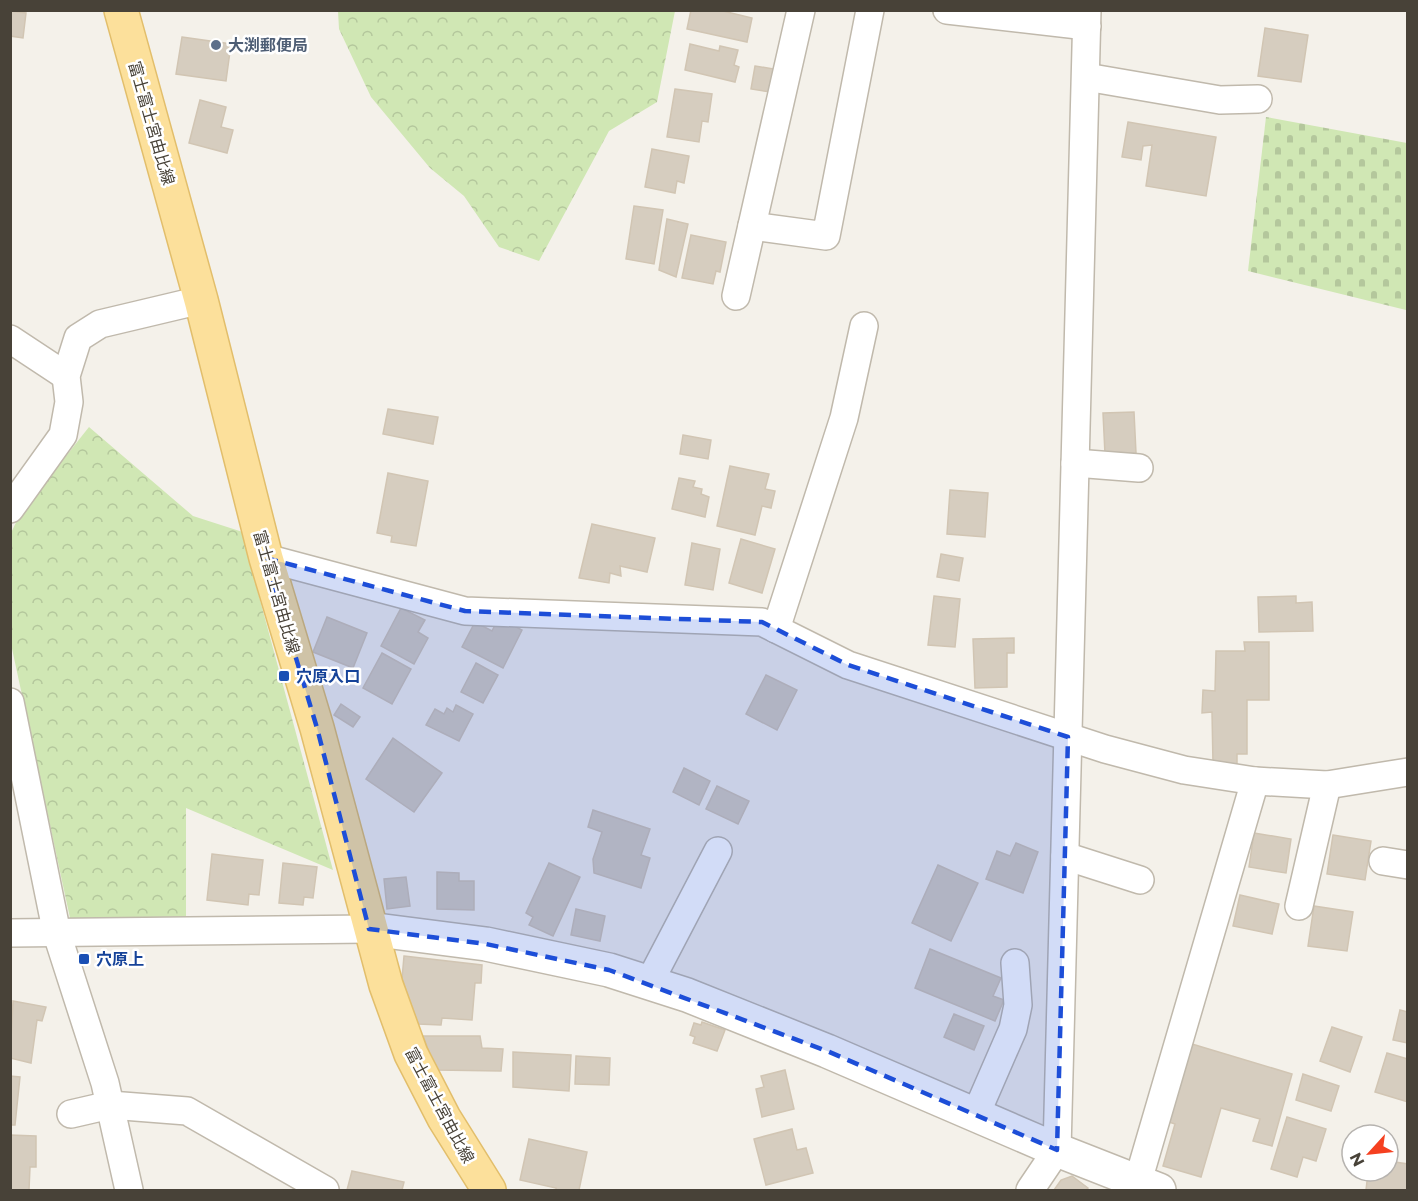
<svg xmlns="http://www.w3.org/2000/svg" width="1418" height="1201" viewBox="0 0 1418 1201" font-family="Montserrat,'Noto Sans JP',sans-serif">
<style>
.forest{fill:url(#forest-crowns)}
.cemetery{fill:url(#cemetery-stones)}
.building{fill:#d6cdbf;stroke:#d1c5b3;stroke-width:1.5}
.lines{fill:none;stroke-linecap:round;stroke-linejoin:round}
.minor-casing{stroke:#c0b9ac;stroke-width:30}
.tertiary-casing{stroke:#c0b9ac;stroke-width:36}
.primary-casing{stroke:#e2be6b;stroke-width:36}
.minor{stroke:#fff;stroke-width:27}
.tertiary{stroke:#fff;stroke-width:33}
.primary{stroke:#fce09b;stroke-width:33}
.marked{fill:#1d4ed8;fill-opacity:0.2;stroke:#1d4ed8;stroke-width:4.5;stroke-dasharray:12 8;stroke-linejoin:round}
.service-dot{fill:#5c6f8a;stroke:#fff;stroke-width:2}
.transit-dot{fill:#1a4fb4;stroke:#fff;stroke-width:2}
.labels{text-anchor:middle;stroke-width:5;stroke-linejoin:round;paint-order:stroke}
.service-label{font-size:16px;font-weight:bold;fill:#4e5e75;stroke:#fff;text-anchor:start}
.street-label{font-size:16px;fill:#484238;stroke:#fff}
.transit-label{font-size:16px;font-weight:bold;fill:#164399;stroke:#fff;text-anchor:start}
</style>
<defs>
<pattern id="forest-crowns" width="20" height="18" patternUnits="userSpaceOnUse" patternTransform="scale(1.5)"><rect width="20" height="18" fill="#d0e7b4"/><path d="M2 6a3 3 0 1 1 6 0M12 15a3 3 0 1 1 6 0" fill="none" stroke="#b4c79c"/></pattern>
<pattern id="cemetery-stones" width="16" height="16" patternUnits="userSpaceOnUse" patternTransform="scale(1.5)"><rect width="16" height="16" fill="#d0e7b4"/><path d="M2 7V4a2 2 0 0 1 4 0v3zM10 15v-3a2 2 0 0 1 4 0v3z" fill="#b4c79c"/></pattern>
</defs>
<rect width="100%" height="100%" fill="#f4f1ea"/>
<g class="forest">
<polygon points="338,11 338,10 675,11 657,102 609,131 539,261 499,247 464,196 430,168 371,97 339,29"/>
<polygon points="89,427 193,516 252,535 257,589 333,870 186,808 186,922 70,918 11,644 10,535 20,514"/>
</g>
<polygon class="cemetery" points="1266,117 1407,143 1406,310 1248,271"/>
<g class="building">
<polygon points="691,10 719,10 752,18 747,42 687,29"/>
<polygon points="10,11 26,13 23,38 10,36"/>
<polygon points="1265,28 1308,35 1301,82 1258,76"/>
<polygon points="182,37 231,44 226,81 176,74"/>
<polygon points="690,44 719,51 720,46 738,50 734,65 739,67 735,82 685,70"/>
<polygon points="755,66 774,69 770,92 751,89"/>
<polygon points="675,89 712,94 708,122 702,121 699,142 667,137"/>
<polygon points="200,100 226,107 221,127 233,130 227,153 189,143"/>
<polygon points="1128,122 1216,137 1206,196 1146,186 1152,145 1143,146 1141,160 1122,157"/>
<polygon points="652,149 689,156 684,183 677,181 675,193 645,187"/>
<polygon points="634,206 663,210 654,264 626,259"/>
<polygon points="667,219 688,224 676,277 659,270"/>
<polygon points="691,235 726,242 720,272 716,271 713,284 682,278"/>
<polygon points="388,409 438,417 433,444 383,434"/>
<polygon points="1134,412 1136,453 1105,454 1103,413"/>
<polygon points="683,435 711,440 708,459 680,454"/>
<polygon points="730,466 769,474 765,489 775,491 771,508 762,506 755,535 717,526"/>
<polygon points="388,473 428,481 416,546 391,542 392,536 377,533"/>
<polygon points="679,478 695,481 693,487 702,489 701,494 709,497 705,517 672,509"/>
<polygon points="950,490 988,493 985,537 947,534"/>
<polygon points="592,524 655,538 647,572 620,566 621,576 610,573 609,583 579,578"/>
<polygon points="741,539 775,549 762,593 729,583"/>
<polygon points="692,543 720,549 713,590 685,585"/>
<polygon points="941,554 963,558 959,581 937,577"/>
<polygon points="934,596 960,599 955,647 928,645"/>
<polygon points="1296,596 1296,603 1312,602 1313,631 1259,632 1258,597"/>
<polygon points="401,608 425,620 418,632 428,638 414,664 381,646"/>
<polygon points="327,617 367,633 353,668 313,652"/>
<polygon points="497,621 505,621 522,630 503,668 462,647 475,622 492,631"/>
<polygon points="1014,638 1014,653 1007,653 1007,687 975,688 973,639"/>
<polygon points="1244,642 1269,642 1269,700 1247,700 1247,754 1237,754 1237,764 1213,764 1212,712 1202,713 1203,690 1215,691 1216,651 1245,651"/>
<polygon points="382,653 411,669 392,704 363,688"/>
<polygon points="476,663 498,675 483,703 461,692"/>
<polygon points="766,675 797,690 777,730 746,714"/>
<polygon points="341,704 360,717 353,727 334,715"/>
<polygon points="456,705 473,714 459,741 426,725 435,709 444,714 447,708 453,712"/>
<polygon points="393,738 442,773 414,812 366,779"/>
<polygon points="684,768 710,781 699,805 673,792"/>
<polygon points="717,786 749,801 738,824 706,809"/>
<polygon points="593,810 650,829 641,855 650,858 641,888 594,873 593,859 602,832 588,827"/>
<polygon points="1254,833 1291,839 1286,873 1249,867"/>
<polygon points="1333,835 1371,841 1365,880 1327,874"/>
<polygon points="1016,843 1038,852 1023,893 986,879 997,851 1010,856"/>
<polygon points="212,854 263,860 259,895 249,894 248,905 207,900"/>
<polygon points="283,863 317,867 313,898 304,897 303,905 279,903"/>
<polygon points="549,863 580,877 553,936 529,925 533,917 526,913"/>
<polygon points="938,865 978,883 951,941 912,923"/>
<polygon points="437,872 459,873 459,881 474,881 474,910 437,909"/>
<polygon points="406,877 410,906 387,909 384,879"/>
<polygon points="1240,895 1279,904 1272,934 1233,926"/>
<polygon points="1314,906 1353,912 1347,951 1308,946"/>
<polygon points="576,909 605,916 600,941 571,935"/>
<polygon points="930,949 1001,978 993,996 1004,1000 995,1021 915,988"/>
<polygon points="404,956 482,965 481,983 475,983 472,1020 442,1018 441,1025 418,1024 402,979"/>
<polygon points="13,1001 46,1007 42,1021 37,1020 31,1063 10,1058"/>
<polygon points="1400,1010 1408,1012 1408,1043 1393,1040"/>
<polygon points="954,1014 984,1026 974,1050 944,1037"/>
<polygon points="702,1022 725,1030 717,1051 693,1043 695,1037 690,1035 694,1023 701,1025"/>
<polygon points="1332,1027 1362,1037 1350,1072 1320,1061"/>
<polygon points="423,1036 480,1036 482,1048 503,1049 501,1071 436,1070"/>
<polygon points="1192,1044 1292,1074 1272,1146 1253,1141 1260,1119 1221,1108 1201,1177 1163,1166 1175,1124 1169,1122"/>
<polygon points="513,1052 571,1055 569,1091 513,1087"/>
<polygon points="1387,1053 1408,1059 1408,1102 1375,1092"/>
<polygon points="576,1056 610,1058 609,1085 575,1084"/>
<polygon points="785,1070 794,1109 762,1117 756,1089 764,1087 761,1076"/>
<polygon points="1303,1074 1339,1086 1331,1111 1296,1100"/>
<polygon points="10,1076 20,1077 15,1125 10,1125"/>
<polygon points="1287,1117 1326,1129 1316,1161 1303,1157 1297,1177 1271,1169"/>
<polygon points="792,1129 797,1150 806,1148 813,1173 766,1185 754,1139"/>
<polygon points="10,1135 36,1136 36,1167 30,1167 29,1190 10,1190"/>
<polygon points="529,1139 587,1152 579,1190 556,1190 556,1188 520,1180"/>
<polygon points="1388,1161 1408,1164 1408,1190 1366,1190 1368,1173 1388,1171"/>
<polygon points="352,1171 404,1182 402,1190 347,1190"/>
<polygon points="1072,1176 1088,1188 1086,1190 1054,1190 1061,1180"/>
</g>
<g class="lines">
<g class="minor-casing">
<g id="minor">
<polyline points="947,10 1087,26"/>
<polyline points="1086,77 1220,100 1258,99"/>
<polyline points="752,226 826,236 870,10"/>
<polyline points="736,296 801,10"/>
<polyline points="10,339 66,376"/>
<polyline points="1075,463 1139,468"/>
<polyline points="10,509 63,435 69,402 66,376 78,338 100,324 201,300"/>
<polyline points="266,558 465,611 762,622 848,665 1105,749 1184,770 1255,781 1327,785 1408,772"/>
<polyline points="776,629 844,418 864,326"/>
<polyline points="10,702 57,934 105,1083 129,1190"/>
<polyline points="1065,856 1140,880"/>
<polyline points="1383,861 1408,865"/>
<polyline points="1299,906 1327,785"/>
<polyline points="10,933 369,929"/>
<polyline points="649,983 718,851"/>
<polyline points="71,1114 110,1105 187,1111 325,1190"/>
<polyline points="976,1114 1013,1029 1018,1005 1015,963"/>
<polyline points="1138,1181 1255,781"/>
<polyline points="1030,1190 1057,1150 1087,10"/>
</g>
</g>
<g class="tertiary-casing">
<polyline id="tertiary" points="369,929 486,944 609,970 687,995 827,1051 1057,1150 1159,1190"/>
</g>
<g class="primary-casing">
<polyline id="primary" points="121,10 201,300 266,558 317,728 386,985 411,1054 444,1118 489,1190"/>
</g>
<use href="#minor" class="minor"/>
<use href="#tertiary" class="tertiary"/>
<use href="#primary" class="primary"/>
</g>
<path class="marked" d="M266 558 465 611 762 622 848 665 1068 737 1057 1150 827 1051 609 970 486 944 369 929 317 728Z"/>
<circle class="service-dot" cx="216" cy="45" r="6"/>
<g class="transit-dot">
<rect x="278" y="670" width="12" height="12" rx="3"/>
<rect x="78" y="953" width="12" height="12" rx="3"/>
</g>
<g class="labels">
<g class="service-label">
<text x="228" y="51">大渕郵便局</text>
</g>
<g class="street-label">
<text transform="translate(152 123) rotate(74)" y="6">富士富士宮由比線</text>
<text transform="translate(277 592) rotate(74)" y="6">富士富士宮由比線</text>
<text transform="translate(440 1105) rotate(62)" y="6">富士富士宮由比線</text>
</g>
<g class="transit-label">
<text x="296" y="682">穴原入口</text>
<text x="96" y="965">穴原上</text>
</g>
</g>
<rect width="1418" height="1201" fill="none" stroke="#484238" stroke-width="24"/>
<g transform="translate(1370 1153) rotate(243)"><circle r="28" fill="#ffffff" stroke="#b6b3af" stroke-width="1.5"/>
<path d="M0-4.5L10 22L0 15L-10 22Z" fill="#f54020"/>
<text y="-9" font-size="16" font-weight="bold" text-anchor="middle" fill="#484238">N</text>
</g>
</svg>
